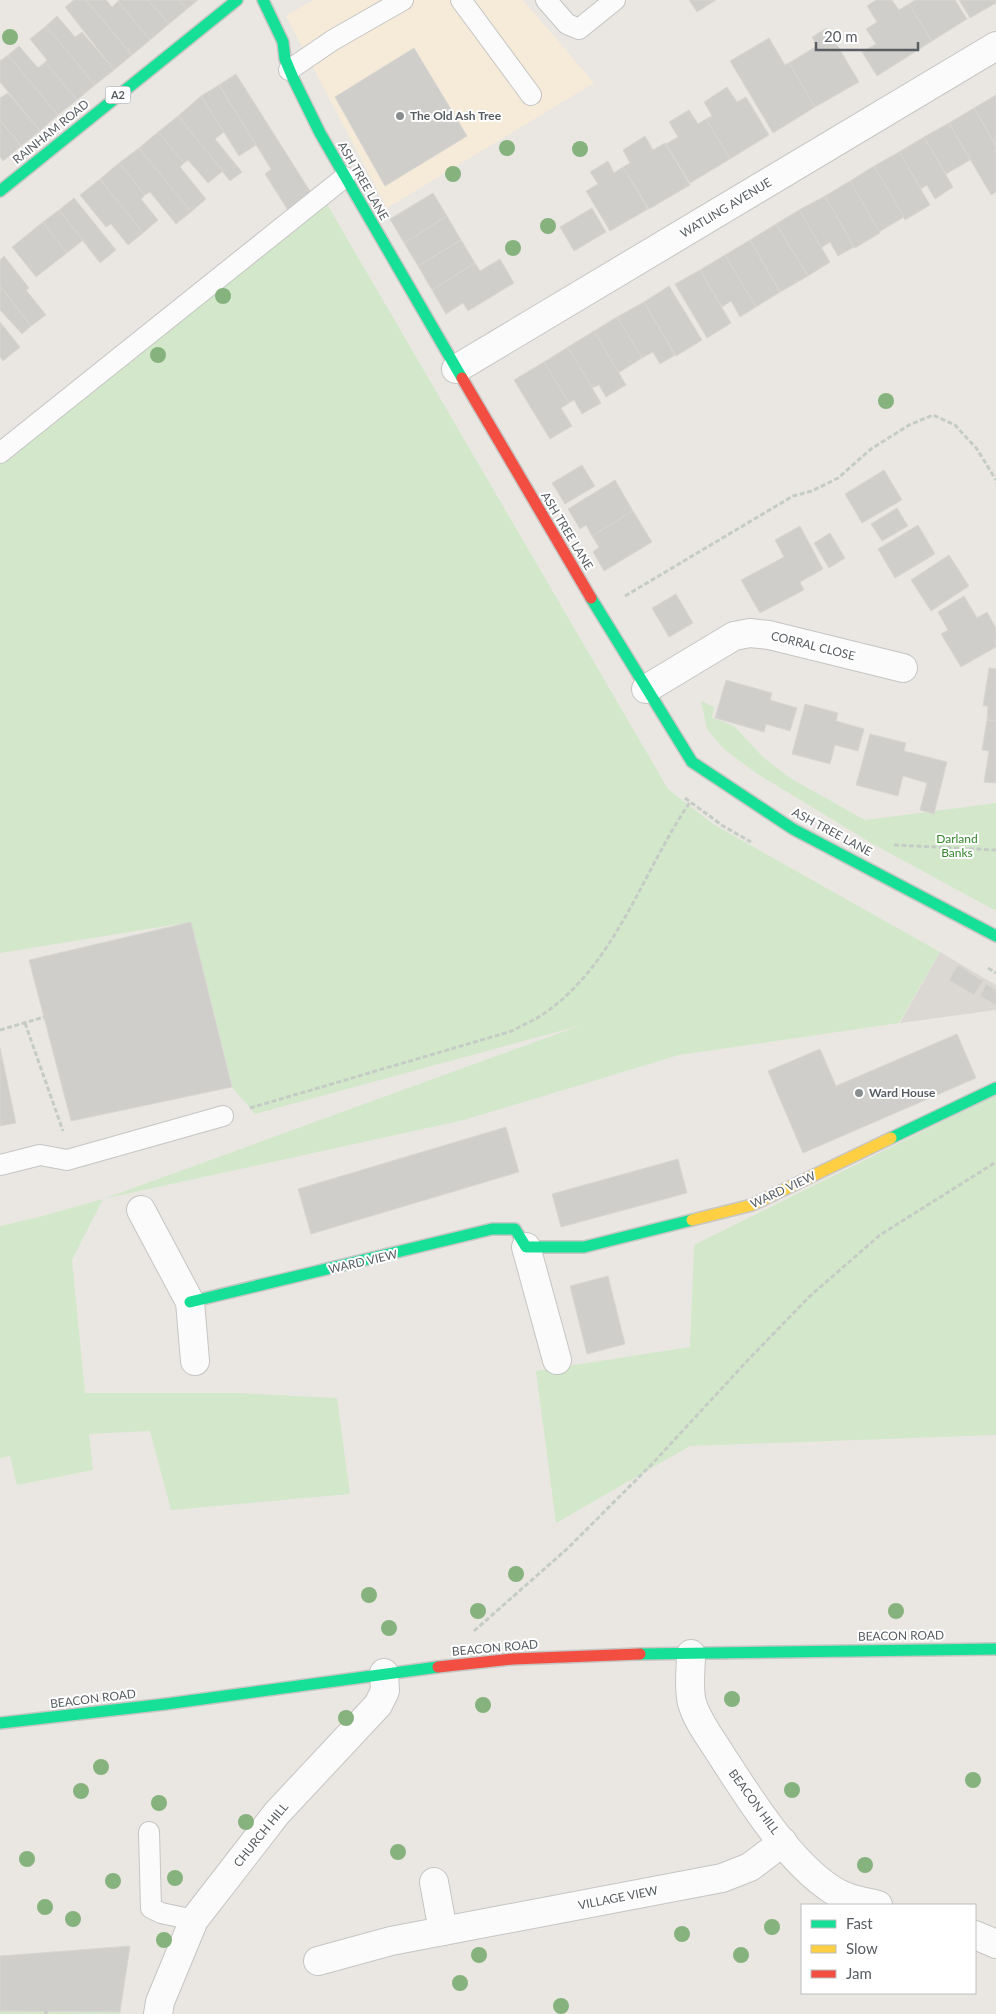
<svg xmlns="http://www.w3.org/2000/svg" width="996" height="2014" viewBox="0 0 996 2014" font-family="Lato,sans-serif">
<style>
.commercial{fill:#f6ebd9}
.industrial{fill:#dbd8d3}
.green{fill:#d3e8cb}
.building{fill:#d0cecb;stroke:#d9d6d2}
.lines{fill:none;stroke-linecap:round;stroke-linejoin:round}
.lane-casing{stroke:#c5c5c4;stroke-width:22}
.street-casing{stroke:#c5c5c4;stroke-width:30}
.fast-casing{stroke:#c6c6c5;stroke-width:14}
.slow-casing{stroke:#c6c6c5;stroke-width:14}
.jam-casing{stroke:#c6c6c5;stroke-width:14}
.path{stroke:#c5ccc6;stroke-width:3;stroke-dasharray:5 2.5;stroke-linecap:butt}
.lane{stroke:#fcfbfb;stroke-width:20}
.street{stroke:#fcfbfb;stroke-width:28}
.fast{stroke:#16e098;stroke-width:11}
.slow{stroke:#ffcf43;stroke-width:11}
.jam{stroke:#f24e42;stroke-width:11}
.tree{fill:#86b27e}
.poi-dot{fill:#8b8e8f;stroke:#fff;stroke-width:2}
.labels{text-anchor:middle;stroke-width:4;stroke-linejoin:round;paint-order:stroke}
.shield{fill:#fff;stroke:#8a8e91;stroke-width:1}
.shield-label{font-size:11px;font-weight:bold;fill:#585e62}
.poi-label{font-size:12px;font-weight:bold;fill:#585e62;stroke:#fff;text-anchor:start}
.street-label{font-size:12px;fill:#585e62;stroke:#fff}
.park-label{font-size:12px;fill:#35862d;stroke:#fff}
</style>
<rect width="100%" height="100%" fill="#eae7e2"/>
<polygon class="commercial" points="313,0 523,0 594,83 387,208 286,16"/>
<polygon class="industrial" points="940,952 996,985 996,1010 900,1023"/>
<g class="green">
<polygon points="324,199 668,789 713,824 940,952 899,1023 679,1055 464,1120 103,1199 72,1260 85,1393 236,1393 337,1398 350,1494 171,1510 150,1431 89,1434 93,1470 17,1485 10,1456 0,1458 0,1226 39,1217 103,1199 579,1026 255,1114 232,1087 191,922 0,953 0,456"/>
<polygon points="701,701 714,707 712,718 734,726 763,757 790,778 865,820 996,803 996,911 873,844 756,773 725,750 707,729"/>
<polygon points="996,1095 996,1435 690,1446 556,1523 536,1371 690,1347 694,1245"/>
<polygon points="0,2011 120,2012 120,2014 0,2014"/>
</g>
<g class="building">
<polygon points="74,0 86,0 132,55 114,70 65,7"/>
<polygon points="86,0 106,0 112,7 118,1 150,40 132,55"/>
<polygon points="120,0 148,0 169,24 150,40 118,1"/>
<polygon points="148,0 179,0 187,9 169,24"/>
<polygon points="179,0 198,0 187,9"/>
<polygon points="689,0 716,0 697,12"/>
<polygon points="876,0 892,0 899,10 909,4 932,41 877,76 862,52 876,44 866,29 877,22 867,6"/>
<polygon points="915,0 955,0 967,19 932,41 909,4"/>
<polygon points="959,0 996,0 996,3 970,18"/>
<polygon points="57,16 75,37 82,32 114,70 95,85 46,26"/>
<polygon points="46,26 95,85 77,100 45,62 47,60 30,39"/>
<polygon points="827,28 859,82 815,107 789,63 817,46 812,37"/>
<polygon points="769,38 785,65 789,63 815,107 773,133 730,61"/>
<polygon points="19,46 38,68 45,62 77,100 58,115 8,55"/>
<polygon points="414,48 467,136 385,186 335,97"/>
<polygon points="8,55 58,115 40,131 0,82 0,61"/>
<polygon points="236,74 315,199 291,215 265,174 271,169 219,85"/>
<polygon points="219,85 256,145 239,156 201,96"/>
<polygon points="727,87 737,102 746,97 769,135 730,159 706,119 712,116 704,102"/>
<polygon points="8,93 40,131 21,146 0,120 0,98"/>
<polygon points="996,95 996,146 974,108"/>
<polygon points="201,96 224,132 215,139 242,172 230,181 178,116"/>
<polygon points="974,108 996,146 996,192 991,195 949,123"/>
<polygon points="689,110 698,124 706,119 730,159 690,183 666,144 678,137 669,122"/>
<polygon points="178,116 223,171 208,183 188,160 184,163 158,132"/>
<polygon points="0,120 21,146 3,161 0,157"/>
<polygon points="949,123 970,160 946,174 924,137"/>
<polygon points="158,132 184,163 180,167 206,199 191,212 139,148"/>
<polygon points="645,136 653,150 665,143 690,185 649,209 623,167 630,163 623,150"/>
<polygon points="924,137 953,187 935,199 927,185 921,189 899,152"/>
<polygon points="139,148 191,212 176,224 150,192 145,195 119,163"/>
<polygon points="899,152 930,205 905,220 874,166"/>
<polygon points="608,161 614,173 623,167 648,209 610,231 586,191 598,184 590,172"/>
<polygon points="119,163 145,195 141,199 158,220 143,233 100,179"/>
<polygon points="874,166 904,217 879,232 850,181"/>
<polygon points="100,179 143,233 128,245 111,224 106,227 80,195"/>
<polygon points="850,181 880,233 855,248 825,196"/>
<polygon points="433,193 447,216 404,243 390,219"/>
<polygon points="825,196 854,247 838,256 830,242 821,248 799,210"/>
<polygon points="74,198 116,250 100,263 59,210"/>
<polygon points="592,208 606,232 574,251 560,227"/>
<polygon points="59,210 83,240 67,253 43,222"/>
<polygon points="799,210 830,262 808,276 776,224"/>
<polygon points="447,216 461,240 418,266 404,243"/>
<polygon points="43,222 67,253 36,277 12,247"/>
<polygon points="776,224 808,276 780,292 750,240"/>
<polygon points="461,240 475,263 432,290 418,266"/>
<polygon points="750,240 780,292 756,307 725,255"/>
<polygon points="725,255 756,307 740,317 731,301 722,307 700,270"/>
<polygon points="4,256 29,288 26,290 46,315 31,326 0,286 0,260"/>
<polygon points="500,259 514,283 468,311 463,303 446,314 432,290 475,263 480,271"/>
<polygon points="700,270 731,323 707,338 675,284"/>
<polygon points="0,286 31,326 22,334 0,310"/>
<polygon points="669,286 702,340 676,356 644,302"/>
<polygon points="644,302 675,355 660,364 653,352 642,358 617,317"/>
<polygon points="617,317 642,358 618,373 594,331"/>
<polygon points="0,322 20,347 3,361 0,357"/>
<polygon points="594,331 626,385 606,397 599,385 592,388 568,347"/>
<polygon points="568,347 601,403 582,414 574,400 569,403 544,362"/>
<polygon points="544,362 569,403 561,408 572,426 550,439 514,380"/>
<polygon points="582,465 595,486 565,504 552,483"/>
<polygon points="884,470 902,500 862,523 845,494"/>
<polygon points="615,480 633,511 592,536 586,525 580,529 568,509"/>
<polygon points="897,508 908,526 882,541 871,524"/>
<polygon points="633,511 652,542 604,571 593,552 599,547 592,536"/>
<polygon points="918,525 935,554 895,578 878,549"/>
<polygon points="800,526 823,569 800,582 804,590 760,613 741,580 784,557 775,540"/>
<polygon points="830,533 845,558 829,568 814,543"/>
<polygon points="949,555 969,586 931,611 911,580"/>
<polygon points="676,594 693,623 669,637 652,608"/>
<polygon points="964,596 977,618 987,612 996,628 996,647 961,667 941,634 948,630 938,612"/>
<polygon points="989,668 996,669 996,721 987,720 988,706 983,706"/>
<polygon points="726,680 772,693 770,700 797,708 790,731 766,724 764,732 715,718"/>
<polygon points="805,704 838,713 836,721 864,729 858,751 835,745 830,764 792,754"/>
<polygon points="987,720 996,721 996,783 984,782 989,751 982,750"/>
<polygon points="870,734 906,743 904,751 947,762 934,814 920,810 927,783 903,776 898,796 856,785"/>
<polygon points="191,922 232,1087 71,1121 29,960"/>
<polygon points="958,965 983,981 974,995 949,980"/>
<polygon points="986,984 996,990 996,1005 980,996"/>
<polygon points="957,1034 976,1078 803,1153 768,1071 820,1049 836,1086"/>
<polygon points="0,1048 16,1123 0,1126"/>
<polygon points="506,1127 519,1172 311,1234 298,1189"/>
<polygon points="678,1159 687,1193 561,1227 552,1194"/>
<polygon points="608,1276 625,1344 587,1354 570,1286"/>
<polygon points="130,1946 120,2012 0,2011 0,1956"/>
</g>
<g class="lines">
<g class="lane-casing">
<g id="lane">
<polyline points="461,0 531,95"/>
<polyline points="546,0 567,24 579,29 615,0"/>
<polyline points="289,70 333,40 403,0"/>
<polyline points="0,453 345,177"/>
<polyline points="0,1165 40,1155 67,1160 223,1116"/>
<polyline points="149,1832 151,1908 161,1913 194,1920"/>
</g>
</g>
<g class="street-casing">
<g id="street">
<polyline points="456,369 996,46"/>
<polyline points="646,689 734,636 750,633 769,635 903,668"/>
<polyline points="141,1210 190,1302 195,1361"/>
<polyline points="526,1247 557,1360"/>
<path d="M691 1654C691 1669 688 1688 692 1703 697 1720 709 1736 718 1750 747 1795 787 1860 831 1889 845 1899 862 1901 878 1905"/>
<polyline points="434,1882 443,1931"/>
<polyline points="975,1935 996,1944"/>
<polyline points="318,1961 391,1941 722,1878 750,1867 783,1842"/>
<polyline points="158,2014 160,2002 194,1920 277,1813 378,1705 385,1691 384,1673"/>
</g>
</g>
<g class="fast-casing">
<g id="fast">
<polyline points="263,0 283,42 285,59 293,78 320,133 462,378"/>
<polyline points="0,191 237,0"/>
<polyline points="591,598 692,762 793,829 996,936"/>
<polyline points="891,1138 996,1088"/>
<polyline points="190,1302 492,1229 515,1229 526,1247 584,1247 692,1220"/>
<polyline points="640,1654 996,1649"/>
<polyline points="0,1723 166,1704 438,1667"/>
</g>
</g>
<g class="slow-casing">
<polyline id="slow" points="692,1220 752,1205 891,1138"/>
</g>
<g class="jam-casing">
<g id="jam">
<polyline points="462,378 591,598"/>
<polyline points="438,1667 513,1659 640,1654"/>
</g>
</g>
<g class="path">
<polyline points="625,596 793,496 812,491 838,478 871,449 909,425 933,415 955,425 977,449 996,480"/>
<polyline points="685,798 723,826 751,842"/>
<polyline points="894,845 996,850"/>
<polyline points="988,968 996,973"/>
<polyline points="25,1023 63,1131"/>
<polyline points="0,1030 44,1017"/>
<path d="M250 1108 512 1031C522 1025 533 1021 542 1015 616 965 642 872 690 802"/>
<polyline points="474,1631 568,1548 653,1463 747,1361 810,1296 880,1235 996,1162"/>
<polyline points="45,2014 47,2011"/>
</g>
<use href="#lane" class="lane"/>
<use href="#street" class="street"/>
<use href="#fast" class="fast"/>
<use href="#slow" class="slow"/>
<use href="#jam" class="jam"/>
</g>
<g class="tree">
<circle cx="10" cy="37" r="8"/>
<circle cx="507" cy="148" r="8"/>
<circle cx="580" cy="149" r="8"/>
<circle cx="453" cy="174" r="8"/>
<circle cx="548" cy="226" r="8"/>
<circle cx="513" cy="248" r="8"/>
<circle cx="223" cy="296" r="8"/>
<circle cx="158" cy="355" r="8"/>
<circle cx="886" cy="401" r="8"/>
<circle cx="516" cy="1574" r="8"/>
<circle cx="369" cy="1595" r="8"/>
<circle cx="478" cy="1611" r="8"/>
<circle cx="896" cy="1611" r="8"/>
<circle cx="389" cy="1628" r="8"/>
<circle cx="732" cy="1699" r="8"/>
<circle cx="483" cy="1705" r="8"/>
<circle cx="346" cy="1718" r="8"/>
<circle cx="101" cy="1767" r="8"/>
<circle cx="973" cy="1780" r="8"/>
<circle cx="792" cy="1790" r="8"/>
<circle cx="81" cy="1791" r="8"/>
<circle cx="159" cy="1803" r="8"/>
<circle cx="246" cy="1822" r="8"/>
<circle cx="398" cy="1852" r="8"/>
<circle cx="27" cy="1859" r="8"/>
<circle cx="865" cy="1865" r="8"/>
<circle cx="175" cy="1878" r="8"/>
<circle cx="113" cy="1881" r="8"/>
<circle cx="45" cy="1907" r="8"/>
<circle cx="73" cy="1919" r="8"/>
<circle cx="772" cy="1927" r="8"/>
<circle cx="682" cy="1934" r="8"/>
<circle cx="164" cy="1940" r="8"/>
<circle cx="479" cy="1955" r="8"/>
<circle cx="741" cy="1955" r="8"/>
<circle cx="460" cy="1983" r="8"/>
<circle cx="561" cy="2006" r="8"/>
</g>
<g class="poi-dot">
<circle cx="400" cy="116" r="5"/>
<circle cx="859" cy="1093" r="5"/>
</g>
<g class="labels">
<rect class="shield" x="105.5" y="86.5" width="25" height="17" rx="4"/>
<g class="shield-label">
<text x="118" y="99">A2</text>
</g>
<g class="poi-label">
<text x="410" y="120">The Old Ash Tree</text>
<text x="869" y="1097">Ward House</text>
</g>
<g class="street-label">
<text transform="translate(51 132) rotate(-39)" y="4">RAINHAM ROAD</text>
<text transform="translate(363 181) rotate(60)" y="4">ASH TREE LANE</text>
<text transform="translate(726 208) rotate(-31)" y="4">WATLING AVENUE</text>
<text transform="translate(567 531) rotate(59)" y="4">ASH TREE LANE</text>
<text transform="translate(813 646) rotate(14)" y="4">CORRAL CLOSE</text>
<text transform="translate(832 832) rotate(28)" y="4">ASH TREE LANE</text>
<text transform="translate(783 1190) rotate(-25)" y="4">WARD VIEW</text>
<text transform="translate(363 1262) rotate(-13)" y="4">WARD VIEW</text>
<text transform="translate(901 1636) rotate(-1)" y="4">BEACON ROAD</text>
<text transform="translate(495 1648) rotate(-5)" y="4">BEACON ROAD</text>
<text transform="translate(93 1699) rotate(-7)" y="4">BEACON ROAD</text>
<text transform="translate(754 1802) rotate(54)" y="4">BEACON HILL</text>
<text transform="translate(261 1835) rotate(-51)" y="4">CHURCH HILL</text>
<text transform="translate(618 1898) rotate(-11)" y="4">VILLAGE VIEW</text>
</g>
<g class="park-label">
<text x="957" y="843">Darland<tspan x="957" dy="14">Banks</tspan></text>
</g>
</g>
<rect x="801" y="1904" width="175" height="90" fill="#ffffff" stroke="#bcbfc0"/>
<rect x="811" y="1920" width="25" height="8" fill="#16e098" stroke="#bcbfc0"/>
<text x="846" y="1929" font-size="15" fill="#585e62">Fast</text>
<rect x="811" y="1945" width="25" height="8" fill="#ffcf43" stroke="#bcbfc0"/>
<text x="846" y="1954" font-size="15" fill="#585e62">Slow</text>
<rect x="811" y="1970" width="25" height="8" fill="#f24e42" stroke="#bcbfc0"/>
<text x="846" y="1979" font-size="15" fill="#585e62">Jam</text>
<path d="M816 42v8h102v-8" fill="none" stroke="#585e62" stroke-width="2.5"/>
<text x="824" y="42" font-size="15" fill="#585e62" stroke="#ffffff" stroke-width="4" paint-order="stroke">20 m</text>
</svg>
